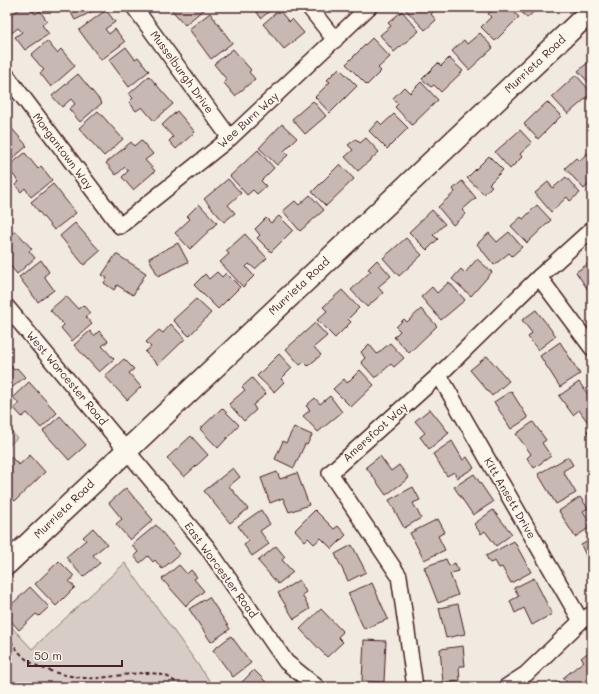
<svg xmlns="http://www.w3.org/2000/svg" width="599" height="694" viewBox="0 0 599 694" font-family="Mali,sans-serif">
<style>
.green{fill:#d8ccc6;stroke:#917678}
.building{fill:#c8b8b3;stroke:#4a1f2b}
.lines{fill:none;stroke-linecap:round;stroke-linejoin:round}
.minor-casing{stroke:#4a1f2b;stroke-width:18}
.secondary-casing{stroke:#4a1f2b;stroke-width:24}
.path{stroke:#4a1f2b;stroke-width:2;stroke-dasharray:4 3;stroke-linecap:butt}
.minor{stroke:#fbf7ec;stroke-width:15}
.secondary{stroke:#fbf7ec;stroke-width:21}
.labels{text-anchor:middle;stroke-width:3.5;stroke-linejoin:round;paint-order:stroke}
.street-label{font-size:11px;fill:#4a1f2b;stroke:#fbf7ec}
</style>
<rect width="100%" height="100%" fill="#f0eae0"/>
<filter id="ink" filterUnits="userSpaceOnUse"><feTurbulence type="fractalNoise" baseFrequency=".025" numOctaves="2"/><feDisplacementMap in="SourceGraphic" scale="8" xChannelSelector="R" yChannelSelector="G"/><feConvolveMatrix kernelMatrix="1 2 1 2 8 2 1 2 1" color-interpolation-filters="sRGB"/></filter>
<g filter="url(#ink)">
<g class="green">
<polygon points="7,426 17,438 7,447"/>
<polygon points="125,563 214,687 7,687 7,622 32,649"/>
</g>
<g class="building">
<polygon points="7,7 15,7 7,13"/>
<polygon points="22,7 30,7 35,14 40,11 47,21 42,25 49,34 25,50 15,37 22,32 18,28 9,35 7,33 7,18"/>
<polygon points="68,7 96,7 97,9 75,20"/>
<polygon points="169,7 203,7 204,9 185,25"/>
<polygon points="253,7 275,7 261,18"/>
<polygon points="408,7 438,7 431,14 436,20 425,30 405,9"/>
<polygon points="495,7 498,10 501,7 508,7 519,17 495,41 481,27 491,17 488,14"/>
<polygon points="517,7 539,7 527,18"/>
<polygon points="106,10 115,22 105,29 109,34 115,29 125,42 101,60 79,30"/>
<polygon points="279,10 289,22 292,19 304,33 284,49 263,24"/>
<polygon points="402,11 419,31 394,52 380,35 391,26 388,23"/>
<polygon points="210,13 232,43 211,59 189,29"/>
<polygon points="480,33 493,48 469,70 452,51 464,40 467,44"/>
<polygon points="372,38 390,57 378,68 381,71 367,85 346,64"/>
<polygon points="47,41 57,53 61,49 75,66 51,87 40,73 44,70 31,55"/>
<polygon points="126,47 135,59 138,57 149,71 129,87 109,60"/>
<polygon points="233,49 251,70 249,72 255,79 235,96 224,83 227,80 214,64"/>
<polygon points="449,58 463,71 441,92 434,85 431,87 422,79 438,63 441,66"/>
<polygon points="592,59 592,86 578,71"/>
<polygon points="339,68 357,86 330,113 315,97 330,82 327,80"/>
<polygon points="78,74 102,103 80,122 69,109 75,104 71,99 62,107 52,96"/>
<polygon points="576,75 592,93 568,114 552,97"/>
<polygon points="149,76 173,104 154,121 142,107 136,111 129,102 133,98 129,94"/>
<polygon points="421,82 438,100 412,125 395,107 398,104 393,98 404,87 410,93"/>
<polygon points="313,101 326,116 305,134 292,119"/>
<polygon points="547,102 561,116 538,139 524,124"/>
<polygon points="98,111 123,139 104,156 79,128"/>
<polygon points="177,111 195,132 176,149 169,141 173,137 162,125"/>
<polygon points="394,114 408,128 387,149 369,131 378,121 382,125"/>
<polygon points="7,123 27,146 12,159 7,154"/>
<polygon points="282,124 297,138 284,151 288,155 277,165 259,148"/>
<polygon points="520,130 532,143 520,154 522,157 510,169 495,152"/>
<polygon points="366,138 379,152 358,171 345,157 353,150 348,145 356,139 360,143"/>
<polygon points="141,140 153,154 145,160 155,171 133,190 122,177 128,171 125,167 116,175 106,163 131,142 134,146"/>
<polygon points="258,150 274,168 261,181 266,186 257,194 253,190 247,195 230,176"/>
<polygon points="591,150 592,151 592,181 584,189 565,168 576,158 579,161"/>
<polygon points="25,153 38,169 41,166 52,180 31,197 25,188 21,192 15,185 19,182 7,167"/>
<polygon points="489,156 503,170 489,184 492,186 484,194 467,178"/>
<polygon points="340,164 354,179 326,206 312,192"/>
<polygon points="566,177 580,193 570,201 567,197 551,212 535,193 548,182 553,188"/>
<polygon points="228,179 241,193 228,205 235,213 224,222 204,199"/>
<polygon points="462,181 476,198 462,210 466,214 453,225 438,207 455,192 453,189"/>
<polygon points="53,184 76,213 54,230 31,202"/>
<polygon points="310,195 324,210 300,231 283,211 295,201 299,205"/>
<polygon points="199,204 217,223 190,249 175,233 190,219 187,216"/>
<polygon points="537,205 551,220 527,243 511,226 521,217 523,219"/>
<polygon points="432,210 445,224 433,235 438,239 427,250 409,232"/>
<polygon points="279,216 293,230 271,252 257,238 260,235 255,229 266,218 271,223"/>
<polygon points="75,223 100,251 84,265 60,236"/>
<polygon points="7,224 11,229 7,232"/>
<polygon points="16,231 32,249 29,251 35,258 17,274 7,262 7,238"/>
<polygon points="509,232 522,247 512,256 509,253 494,265 477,244 489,233 497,242"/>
<polygon points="245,234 267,258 255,269 249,264 246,267 254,276 243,287 220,262 229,254 226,251"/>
<polygon points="406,238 422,255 399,276 383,258"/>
<polygon points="178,243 188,262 158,276 149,258"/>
<polygon points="116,254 146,273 133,295 117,285 114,290 104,283 107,278 102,275"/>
<polygon points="477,259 492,272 471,296 452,279 461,269 465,273"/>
<polygon points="41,260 49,272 44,276 54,290 38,302 19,277"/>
<polygon points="377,260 391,276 378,287 383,293 367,307 351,290 371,271 368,269"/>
<polygon points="592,261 592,296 576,272"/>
<polygon points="217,272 222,277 226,273 240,287 218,309 194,285 205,274 209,279"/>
<polygon points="449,282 465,300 441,320 421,297 432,287 437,293"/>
<polygon points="342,290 359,308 348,319 351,322 335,338 317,320 327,311 323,307"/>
<polygon points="66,296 78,309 83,305 90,313 86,317 92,324 72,341 61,328 64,325 50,310"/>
<polygon points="196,299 211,313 189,336 173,320"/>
<polygon points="421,309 437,326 409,353 394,337 400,331 396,327 404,319 407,322"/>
<polygon points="536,310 556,336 538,350 528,337 532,333 522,320"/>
<polygon points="315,323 327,336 314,347 321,355 308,366 304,362 300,365 286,349"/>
<polygon points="171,324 185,339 158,365 145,352 151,347 146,342 159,330 163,333"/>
<polygon points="90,331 94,336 99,331 108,341 102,346 114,359 99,372 74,345"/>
<polygon points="560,342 580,374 560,387 540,356"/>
<polygon points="390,343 404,358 394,367 391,364 375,378 361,362 365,358 361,352 369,344 377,354"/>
<polygon points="279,354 292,368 281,379 284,382 274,392 257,376"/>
<polygon points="487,356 509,381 492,396 470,370"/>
<polygon points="124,359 134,369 129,373 141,387 127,400 105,376"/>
<polygon points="7,361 14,370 17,368 25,377 9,390 7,388"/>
<polygon points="360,370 374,385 351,407 333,389 344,379 347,383"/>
<polygon points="252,378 266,394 253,405 256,410 244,421 229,404 245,390 242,387"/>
<polygon points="29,382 57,413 41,428 27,413 22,417 14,408 19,404 13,397"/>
<polygon points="579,382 592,400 592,422 589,424 579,410 573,415 559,396"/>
<polygon points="511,391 528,418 511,429 494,402"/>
<polygon points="330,396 342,412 318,432 303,416 310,410 306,406 315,398 320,404"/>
<polygon points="222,408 239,425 218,448 200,429"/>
<polygon points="430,409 449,433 429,449 420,437 425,433 415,421"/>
<polygon points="60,416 86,445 69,460 43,431"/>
<polygon points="533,422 546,440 542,443 551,456 534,468 527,458 531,454 516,434"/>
<polygon points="294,427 312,435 307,445 305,444 294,468 275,459 283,441 286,443"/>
<polygon points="592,428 592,441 587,431"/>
<polygon points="191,436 208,455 184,477 167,458"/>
<polygon points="452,441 463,460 467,457 474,468 457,478 454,472 447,476 433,454"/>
<polygon points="30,455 45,472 15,501 7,493 7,461 11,457 19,465"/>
<polygon points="380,456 391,471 399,465 409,478 386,495 366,467"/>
<polygon points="568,457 573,465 563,471 576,493 556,504 538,474"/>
<polygon points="233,468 240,477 229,486 248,509 230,523 204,491"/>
<polygon points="277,472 280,479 297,473 309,505 289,512 283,498 270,503 261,478"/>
<polygon points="474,474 493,502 473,515 454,487"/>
<polygon points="413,487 420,500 413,503 421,518 404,528 389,500"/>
<polygon points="126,488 153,520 130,540 116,524 122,519 109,503"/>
<polygon points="580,497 588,508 583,511 592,526 575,537 559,511"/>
<polygon points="261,510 270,524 260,531 269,544 252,556 244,545 249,541 238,526"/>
<polygon points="315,510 334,529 338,526 346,535 332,549 321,538 314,544 308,538 305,541 295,530"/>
<polygon points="493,510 512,534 496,546 485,531 481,534 474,524"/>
<polygon points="438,519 445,532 438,536 445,550 424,560 410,533"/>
<polygon points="156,525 180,554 162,569 155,560 153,562 148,556 140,563 134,556 138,552 132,545"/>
<polygon points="93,528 107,544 93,555 100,563 83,577 66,557 86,540 83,537"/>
<polygon points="592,539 592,577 591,577 586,566 590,564 581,545"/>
<polygon points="514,541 531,572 511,583 502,567 499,568 495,561 490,563 486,556"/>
<polygon points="352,545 366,572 348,581 335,554"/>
<polygon points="276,546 285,557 282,560 293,572 278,584 258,561"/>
<polygon points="446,559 449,566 455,563 458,571 450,574 458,595 438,603 424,567"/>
<polygon points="59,561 74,576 69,582 75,587 56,606 35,584"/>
<polygon points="179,565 187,574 191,570 197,577 194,579 204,591 186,606 162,579"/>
<polygon points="534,578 552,614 532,625 524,608 515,613 510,601 519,596 514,588"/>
<polygon points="299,580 306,592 302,595 310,609 294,619 278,593"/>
<polygon points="372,583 388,619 364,629 348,593"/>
<polygon points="30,587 49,607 39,616 36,614 19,630 7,617 7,609"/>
<polygon points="209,597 230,629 211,642 189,609"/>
<polygon points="458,604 465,634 446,638 439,608"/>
<polygon points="321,609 343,632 338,637 343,642 327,657 300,629"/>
<polygon points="231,636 251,663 233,677 213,650"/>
<polygon points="364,640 386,641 384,682 362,681"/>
<polygon points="463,646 465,666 459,666 460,681 443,683 440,649"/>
<polygon points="591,650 592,652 592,676 590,677 592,679 592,683 587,687 571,687 563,678 584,661 581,658"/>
<polygon points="254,670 271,687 239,687 238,686"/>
<polygon points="559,681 564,687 551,687"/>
</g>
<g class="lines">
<g class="minor-casing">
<g id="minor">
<polyline points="134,7 230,138"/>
<polyline points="309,7 335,40"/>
<polyline points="7,76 120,226 230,138 369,7"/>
<polyline points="539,277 592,348"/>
<polyline points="7,307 207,547 286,662 317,687"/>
<polyline points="439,375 581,621"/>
<polyline points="415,687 399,576 330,473 439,375 539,277 592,229"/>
<polyline points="506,687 526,674 581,621 592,614"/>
</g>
</g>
<g class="secondary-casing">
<polyline id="secondary" points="7,564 592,10"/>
</g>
<path class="path" d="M7 635C12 643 18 652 26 659 39 670 69 677 86 678 111 681 163 660 179 687"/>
<use href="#minor" class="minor"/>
<use href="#secondary" class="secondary"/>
</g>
</g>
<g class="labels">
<g class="street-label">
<text transform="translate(535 64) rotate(-43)" y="4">Murrieta Road</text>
<text transform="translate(182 72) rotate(54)" y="4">Musselburgh Drive</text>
<text transform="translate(248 120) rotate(-42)" y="4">Wee Burn Way</text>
<text transform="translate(63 151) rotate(53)" y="4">Morgantown Way</text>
<text transform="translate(299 286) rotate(-43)" y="4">Murrieta Road</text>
<text transform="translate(67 378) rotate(50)" y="4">West Worcester Road</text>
<text transform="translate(375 432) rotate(-42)" y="4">Amersfoot Way</text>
<text transform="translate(510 498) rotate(60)" y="4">Kitt Ansett Drive</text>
<text transform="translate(64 509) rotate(-44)" y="4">Murrieta Road</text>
<text transform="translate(221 570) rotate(54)" y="4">East Worcester Road</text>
</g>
</g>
<rect width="599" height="694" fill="none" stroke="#fbf7ec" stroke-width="24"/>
<rect x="12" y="12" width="575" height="670" fill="none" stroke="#4a1f2b" stroke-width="1.5" filter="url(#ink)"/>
<path d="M28 660v6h94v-6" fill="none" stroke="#4a1f2b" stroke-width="2"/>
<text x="34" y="660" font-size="12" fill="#4a1f2b" stroke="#fbf7ec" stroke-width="3" paint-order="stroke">50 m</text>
</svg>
